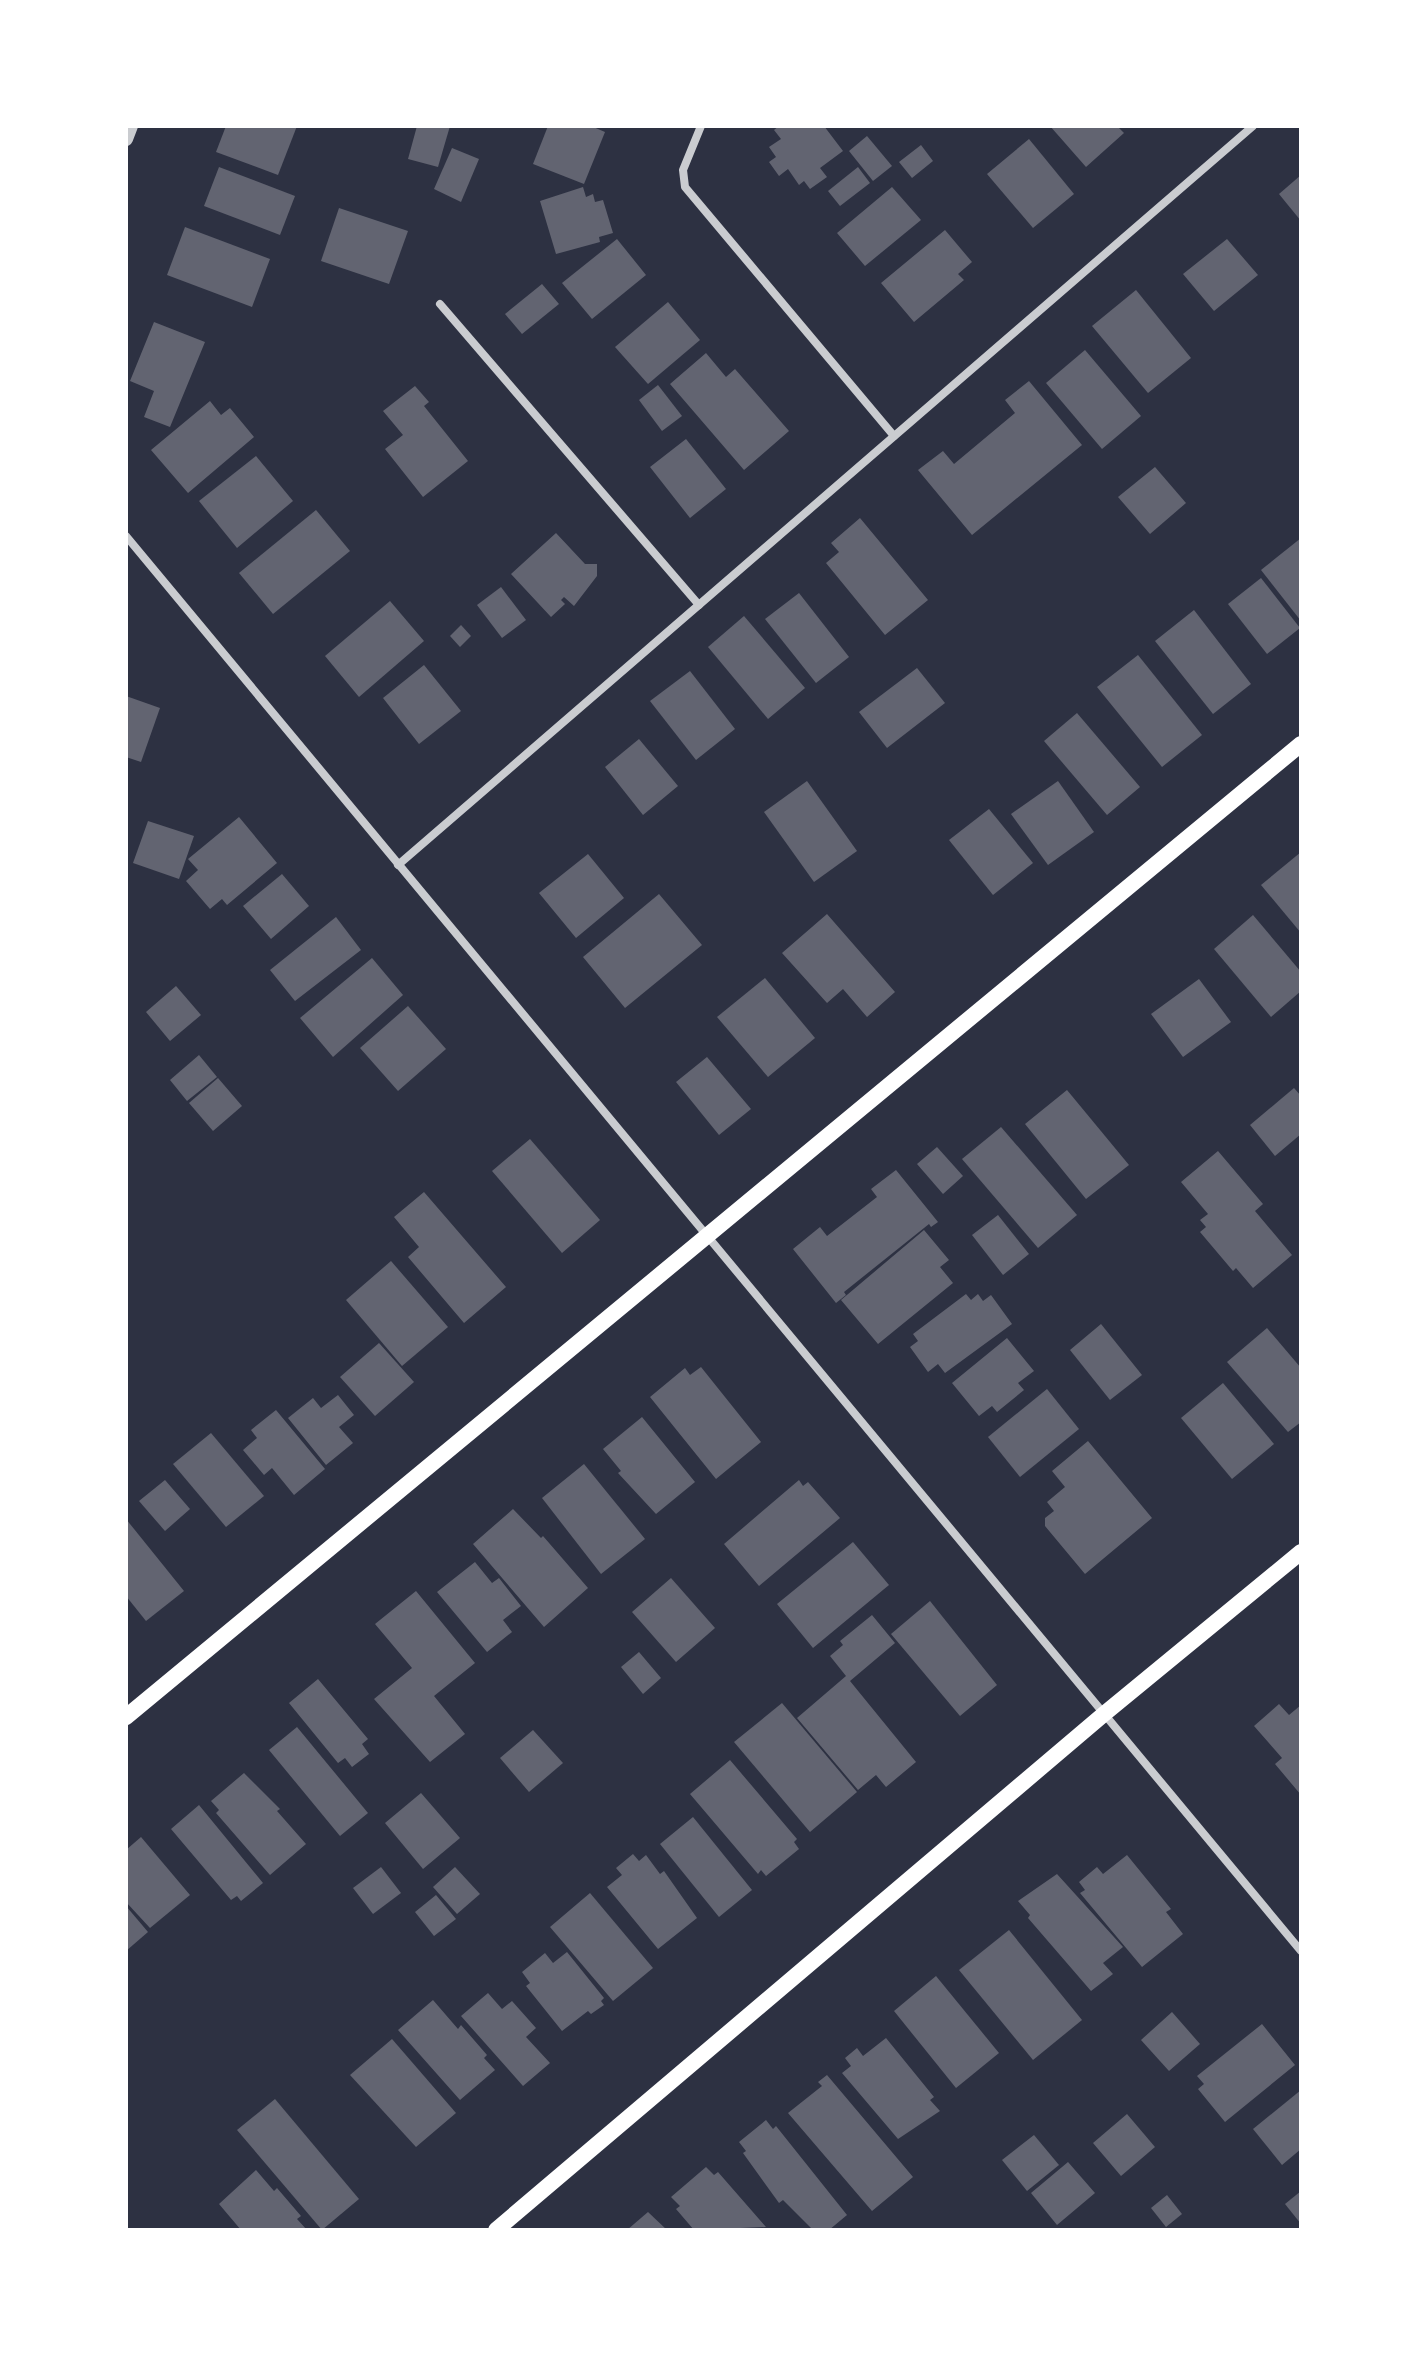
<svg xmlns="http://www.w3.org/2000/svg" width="1427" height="2356" viewBox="0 0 1427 2356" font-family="'Sofia Sans Condensed',sans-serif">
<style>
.building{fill:#626471}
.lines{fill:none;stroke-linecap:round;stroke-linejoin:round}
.minor{stroke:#caccd0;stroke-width:8}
.tertiary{stroke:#caccd0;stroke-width:14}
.secondary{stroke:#fff;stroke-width:16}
</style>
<rect width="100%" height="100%" fill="#2d3142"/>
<g class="building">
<polygon points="226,126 297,126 278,175 216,152"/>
<polygon points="417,126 450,126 438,167 408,159"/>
<polygon points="548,126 591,126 605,132 584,184 533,164"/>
<polygon points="779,126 824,126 843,151 820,168 827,177 810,189 804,181 799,185 788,169 779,176 769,162 776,157 769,147 781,139 774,130"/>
<polygon points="1050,126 1117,126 1124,133 1086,167"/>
<polygon points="867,136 892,166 873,181 849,151"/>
<polygon points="1029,139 1074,194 1033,228 987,174"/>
<polygon points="921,145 933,161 912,178 899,162"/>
<polygon points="452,148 479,159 461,202 434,189"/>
<polygon points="219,167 295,196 280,235 204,206"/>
<polygon points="858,167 870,183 840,206 828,191"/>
<polygon points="1301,175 1301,221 1279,194"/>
<polygon points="583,187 586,197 593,194 595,202 603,200 613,233 599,237 600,242 556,254 540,201"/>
<polygon points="892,187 921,220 865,266 837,233"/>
<polygon points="339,208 408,231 389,284 321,261"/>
<polygon points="185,227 270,259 252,307 167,275"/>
<polygon points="945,230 972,262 958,274 964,280 914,322 881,283"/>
<polygon points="617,239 646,275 592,319 562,283"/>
<polygon points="1227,239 1258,275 1214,311 1183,274"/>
<polygon points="542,284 559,304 522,334 505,314"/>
<polygon points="1136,290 1191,358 1148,393 1092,326"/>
<polygon points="668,302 700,340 648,384 615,347"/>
<polygon points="154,322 205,342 170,427 144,417 154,391 130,381"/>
<polygon points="1085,350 1141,416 1102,449 1046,383"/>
<polygon points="706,353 726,377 735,369 789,431 744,470 670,384"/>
<polygon points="1029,381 1082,445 972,535 918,470 943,451 954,464 1015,413 1005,400"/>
<polygon points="658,385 682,416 662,431 639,400"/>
<polygon points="415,386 429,402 424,406 468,461 423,497 385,449 403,435 383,411"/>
<polygon points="210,401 221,415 230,408 254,437 188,493 151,450"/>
<polygon points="686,439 726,489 690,518 650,467"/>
<polygon points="256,456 293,501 237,548 199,501"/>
<polygon points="1155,467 1186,503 1150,534 1118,497"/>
<polygon points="316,510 350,551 273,614 239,573"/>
<polygon points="860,518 928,600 885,635 826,563 839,552 831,543"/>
<polygon points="556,533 585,564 597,564 597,576 574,606 564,597 561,600 565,604 551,617 511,574"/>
<polygon points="1301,538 1301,621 1261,570"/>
<polygon points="1261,578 1300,628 1267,654 1228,604"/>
<polygon points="501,587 526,620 502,638 477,605"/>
<polygon points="799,593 849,657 816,683 765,619"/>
<polygon points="390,601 424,641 359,697 325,656"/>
<polygon points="1194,610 1251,684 1213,714 1155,641"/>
<polygon points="744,616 805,688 768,719 708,647"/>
<polygon points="461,625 471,636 460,647 450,636"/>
<polygon points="1138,655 1202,735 1162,767 1097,687"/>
<polygon points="424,665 461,711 419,744 383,698"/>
<polygon points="917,668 945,703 887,748 859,712"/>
<polygon points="690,671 735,729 696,760 650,701"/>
<polygon points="126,696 160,708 141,762 126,757"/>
<polygon points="1077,713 1140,787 1107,815 1044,741"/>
<polygon points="639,739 678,786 643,815 605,767"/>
<polygon points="807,781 857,851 814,882 764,812"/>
<polygon points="1058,781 1094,832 1048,865 1011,814"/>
<polygon points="989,809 1033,863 993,895 949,840"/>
<polygon points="239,817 277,863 227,905 222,899 210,909 186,881 198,870 188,859"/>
<polygon points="148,821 194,836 179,879 133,863"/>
<polygon points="1301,852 1301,933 1261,885"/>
<polygon points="588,854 624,898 576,938 539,893"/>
<polygon points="282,874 309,906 271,939 243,906"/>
<polygon points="659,894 702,945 625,1008 583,957"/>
<polygon points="827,914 895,992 867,1017 843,989 827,1003 782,953"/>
<polygon points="1253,915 1301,972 1301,991 1271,1017 1214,949"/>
<polygon points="336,917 361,950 295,1001 270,970"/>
<polygon points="372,958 403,995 333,1057 300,1018"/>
<polygon points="765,978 815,1038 768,1077 717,1017"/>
<polygon points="1199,979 1231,1022 1183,1057 1151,1014"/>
<polygon points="176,986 201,1015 170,1041 146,1012"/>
<polygon points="408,1006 446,1049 398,1091 360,1048"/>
<polygon points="199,1055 217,1077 187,1101 170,1080"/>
<polygon points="707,1057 751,1109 719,1135 676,1082"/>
<polygon points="218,1078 242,1106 213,1131 189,1103"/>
<polygon points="1294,1088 1301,1096 1301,1134 1275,1156 1250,1125"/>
<polygon points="1067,1090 1129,1165 1086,1199 1025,1124"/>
<polygon points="1001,1127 1077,1215 1038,1248 962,1159"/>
<polygon points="530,1139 600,1220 562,1253 492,1171"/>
<polygon points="937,1147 963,1176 943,1194 917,1164"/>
<polygon points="1218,1151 1263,1204 1255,1211 1292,1255 1253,1288 1236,1268 1233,1271 1200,1232 1206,1227 1200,1220 1208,1214 1181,1182"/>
<polygon points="896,1170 938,1222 931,1227 929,1224 844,1292 846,1295 836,1303 793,1249 820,1227 827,1236 877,1197 871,1189"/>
<polygon points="424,1192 506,1287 464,1323 408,1257 419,1247 394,1217"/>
<polygon points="998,1215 1029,1254 1003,1275 972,1235"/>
<polygon points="924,1230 949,1260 940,1267 953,1283 878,1344 841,1300"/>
<polygon points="391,1261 448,1327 402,1366 346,1300"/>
<polygon points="966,1294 971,1300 978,1294 983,1301 991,1295 1012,1324 945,1373 938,1364 928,1372 910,1347 918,1341 913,1334"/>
<polygon points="1101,1324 1142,1375 1110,1400 1070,1350"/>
<polygon points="1267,1328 1301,1368 1301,1422 1288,1432 1227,1362"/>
<polygon points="1007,1338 1034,1371 1018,1383 1024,1390 997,1412 992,1406 979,1416 952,1383"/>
<polygon points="379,1343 414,1382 375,1416 340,1377"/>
<polygon points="701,1367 761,1442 716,1479 650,1397 685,1368 690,1375"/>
<polygon points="1223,1383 1274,1444 1232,1479 1181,1418"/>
<polygon points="1047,1389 1079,1429 1020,1477 988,1437"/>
<polygon points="338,1395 354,1415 339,1427 353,1443 326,1465 288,1418 313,1398 321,1408"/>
<polygon points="276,1410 325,1469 294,1495 272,1468 264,1475 243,1450 257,1438 251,1430"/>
<polygon points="642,1417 695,1482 656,1514 618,1473 621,1471 603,1449"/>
<polygon points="211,1433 264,1496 226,1527 173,1464"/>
<polygon points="1088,1441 1152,1518 1085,1574 1045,1526 1045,1518 1054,1511 1047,1502 1065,1487 1052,1471"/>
<polygon points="584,1464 645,1539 601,1574 542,1498"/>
<polygon points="165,1480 190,1509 165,1531 139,1501"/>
<polygon points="799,1480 803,1486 808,1482 840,1518 759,1586 724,1544"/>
<polygon points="513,1509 541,1538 543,1536 588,1588 544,1627 473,1544"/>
<polygon points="126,1519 184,1591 146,1621 126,1596"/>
<polygon points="853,1542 889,1585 813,1648 777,1604"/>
<polygon points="475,1562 492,1583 499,1578 521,1606 503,1620 512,1632 487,1652 437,1592"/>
<polygon points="671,1578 715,1628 676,1662 632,1612"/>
<polygon points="416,1591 475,1663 434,1696 465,1734 430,1762 374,1699 412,1668 375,1624"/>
<polygon points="930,1601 997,1685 960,1716 891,1634"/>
<polygon points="872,1615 895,1643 850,1681 916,1762 886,1787 876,1775 858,1790 797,1718 846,1676 830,1656 843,1645 840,1641"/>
<polygon points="639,1652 661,1678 643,1694 621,1667"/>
<polygon points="318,1679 368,1739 362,1744 369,1754 352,1767 345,1758 338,1763 289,1703"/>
<polygon points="782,1703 857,1792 810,1832 734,1742"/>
<polygon points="1279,1704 1289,1715 1301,1705 1301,1795 1275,1764 1282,1758 1254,1726"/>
<polygon points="297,1727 368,1813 340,1836 269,1750"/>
<polygon points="533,1730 563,1763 529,1792 500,1758"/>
<polygon points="730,1760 797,1839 794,1842 799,1849 766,1876 761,1870 758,1874 690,1794"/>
<polygon points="244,1773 280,1809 277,1811 306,1844 270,1875 216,1813 219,1810 211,1801"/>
<polygon points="421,1793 460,1838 423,1869 385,1823"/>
<polygon points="199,1805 263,1883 241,1901 237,1896 231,1900 171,1829"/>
<polygon points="693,1817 752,1890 719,1917 660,1844"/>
<polygon points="141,1837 190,1895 150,1928 126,1902 126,1850"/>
<polygon points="633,1854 639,1861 646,1855 660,1874 664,1871 697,1918 658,1949 607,1887 622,1875 616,1868"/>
<polygon points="1127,1855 1171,1909 1166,1912 1183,1934 1142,1967 1080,1893 1085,1890 1079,1882 1097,1867 1103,1874"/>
<polygon points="381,1867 401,1893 373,1914 353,1888"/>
<polygon points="455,1867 480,1894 457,1914 433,1887"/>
<polygon points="1057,1874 1123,1947 1103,1963 1113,1974 1091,1991 1028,1918 1030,1915 1018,1901"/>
<polygon points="590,1893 653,1968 613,2001 550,1927"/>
<polygon points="436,1895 456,1919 434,1936 415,1912"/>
<polygon points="126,1906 148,1932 126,1951"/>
<polygon points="1009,1930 1082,2020 1033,2060 959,1970"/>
<polygon points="567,1952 604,1998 601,2001 604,2005 591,2014 588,2011 562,2031 526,1986 530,1983 522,1972 545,1953 553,1963"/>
<polygon points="936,1976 999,2053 956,2088 894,2011"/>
<polygon points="488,1993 502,2009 512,2001 536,2028 526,2037 550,2063 523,2086 461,2016"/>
<polygon points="433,2000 458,2029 461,2025 487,2055 484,2058 495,2070 460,2100 398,2030"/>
<polygon points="1172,2012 1200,2044 1169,2071 1141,2040"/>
<polygon points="1262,2024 1295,2065 1225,2122 1198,2089 1204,2084 1197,2076"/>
<polygon points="886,2038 934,2097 930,2100 940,2111 898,2139 842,2073 851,2066 845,2058 857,2048 863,2056"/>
<polygon points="392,2039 456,2113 416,2147 350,2075"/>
<polygon points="827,2075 913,2177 872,2211 788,2113 822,2086 818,2082"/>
<polygon points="1301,2090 1301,2149 1282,2165 1253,2129"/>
<polygon points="275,2099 359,2199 322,2230 237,2130"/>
<polygon points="1127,2114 1155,2147 1121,2176 1093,2143"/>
<polygon points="766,2120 773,2129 776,2126 847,2215 829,2230 813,2230 783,2200 779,2203 743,2153 746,2151 739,2142"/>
<polygon points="1034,2135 1059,2165 1027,2191 1002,2160"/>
<polygon points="1068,2162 1095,2193 1057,2225 1031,2193"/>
<polygon points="706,2167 714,2175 718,2172 766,2227 694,2230 676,2209 680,2206 671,2197"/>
<polygon points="256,2170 274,2191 277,2188 301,2216 297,2219 307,2230 241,2230 219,2204"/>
<polygon points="1301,2191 1301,2224 1285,2204"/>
<polygon points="1167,2195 1182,2214 1166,2227 1151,2208"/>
<polygon points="648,2212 667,2230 627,2230"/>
</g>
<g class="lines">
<g class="minor">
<polyline points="701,126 683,170 685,187 894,436"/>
<polyline points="440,304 699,605"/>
<polyline points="126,536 1301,1951"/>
<polyline points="398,865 1253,126"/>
</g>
<polyline class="tertiary" points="126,139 131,126"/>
<g class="secondary">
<polyline points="126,1717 1301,744"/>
<polyline points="496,2230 1104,1714 1301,1552"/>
</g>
</g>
<rect width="1427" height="2356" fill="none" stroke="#ffffff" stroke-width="256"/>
</svg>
